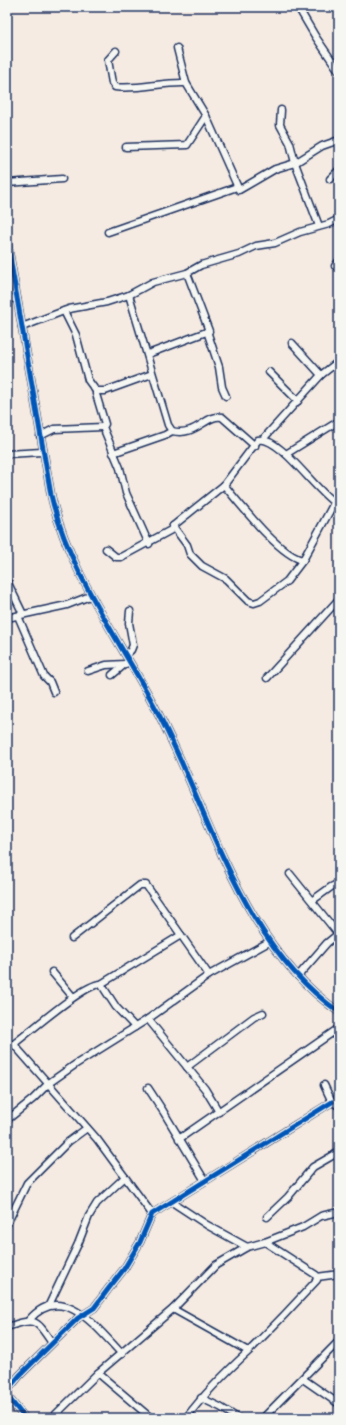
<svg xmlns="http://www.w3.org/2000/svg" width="346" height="1425" viewBox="0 0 346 1425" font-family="'Balsamiq Sans',sans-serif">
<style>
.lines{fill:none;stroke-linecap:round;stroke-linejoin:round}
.street-casing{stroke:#1b2f5e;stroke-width:9}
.street{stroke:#f6f6f2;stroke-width:6}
.cycleway-casing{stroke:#f6f6f2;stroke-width:8}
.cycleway{stroke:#0057b8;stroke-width:5}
</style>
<rect width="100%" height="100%" fill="#f5ebe2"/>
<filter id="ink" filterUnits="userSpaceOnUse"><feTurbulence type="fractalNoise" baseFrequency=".025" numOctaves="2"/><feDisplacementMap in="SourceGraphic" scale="8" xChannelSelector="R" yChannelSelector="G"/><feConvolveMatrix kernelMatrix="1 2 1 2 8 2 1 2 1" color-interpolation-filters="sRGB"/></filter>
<g filter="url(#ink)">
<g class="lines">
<g class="street-casing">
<g id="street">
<polyline points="298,7 315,36 339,71"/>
<polyline points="177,48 186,83"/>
<path d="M116 51 108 60 112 83 115 87C138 90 162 82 186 83L206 116 239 190 275 169 295 163 322 146 339 140"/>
<polyline points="281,110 280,125 290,143 295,163 319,226"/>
<polyline points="126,147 187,145 206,116"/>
<polyline points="330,179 339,170"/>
<polyline points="7,183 62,179"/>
<polyline points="108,232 237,187"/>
<path d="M7 240 51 495C69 574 120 639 157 711 211 813 239 942 339 1012"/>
<polyline points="335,266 339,261"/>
<path d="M129 295 168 425 172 431C196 437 206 414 222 417L255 446"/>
<polyline points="7,298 17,299"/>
<polyline points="64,311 76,335 88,380 96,391"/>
<polyline points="22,327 69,309 107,302 129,295 153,282 187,273 201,265 239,254 256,246 275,243 300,232 329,224 339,219"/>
<polyline points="207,331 219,367 222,387 226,396"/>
<polyline points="292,343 321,375"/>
<polyline points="148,354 209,331 187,273"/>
<polyline points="269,372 298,401"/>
<polyline points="40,436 54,429 103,427"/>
<polyline points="264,438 321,375 339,361"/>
<polyline points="113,453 165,435 172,431"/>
<polyline points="7,454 42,452"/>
<polyline points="286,454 339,421"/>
<path d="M224 485C240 504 280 556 303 560"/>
<polyline points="173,526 187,545 190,554 202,566 226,579 248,601 254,603 260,601 287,581 303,560 334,503"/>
<polyline points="149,544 126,493 120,468 103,427 105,424 96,394 96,391 105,391 152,374"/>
<path d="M106 549 116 557H121L171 530 173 526 224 485 258 440C280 435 317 494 339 506"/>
<polyline points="7,581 23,614"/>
<polyline points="18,616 44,676 50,682 54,692"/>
<polyline points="7,618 67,605 90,596"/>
<polyline points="126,655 131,650 133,645 129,623 130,611"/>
<polyline points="88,671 106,665 125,664"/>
<polyline points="112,675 125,664"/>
<polyline points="267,678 339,599"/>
<polyline points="290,874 339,935"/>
<polyline points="313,900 331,887 339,883"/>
<polyline points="72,938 140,885 146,885 209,975"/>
<polyline points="52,972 73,997"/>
<polyline points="298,976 327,943 338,934"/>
<polyline points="101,984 116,1007 135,1027"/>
<polyline points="148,1019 205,1089 219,1112"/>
<polyline points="187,1067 254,1017 263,1013"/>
<polyline points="324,1085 332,1102 339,1106"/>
<polyline points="148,1088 163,1111 205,1181"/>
<polyline points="7,1120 33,1099 49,1083 76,1064 148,1019 209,975 269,942"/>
<polyline points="179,1139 339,1028"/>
<polyline points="172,1202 207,1225 247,1247"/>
<path d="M152 1214 97 1139 16 1047 15 1043C31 1031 85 983 101 984L181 935"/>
<polyline points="267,1217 288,1197 313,1167 339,1152"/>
<polyline points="7,1224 27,1183 68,1142 87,1128"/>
<polyline points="317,1277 339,1274"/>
<polyline points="49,1305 78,1244 89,1216 97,1203 125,1177"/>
<polyline points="173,1309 248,1351"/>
<path d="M29 1320C63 1281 97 1328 122 1354"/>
<path d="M7 1327C36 1318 35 1318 52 1343"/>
<polyline points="98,1373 151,1418"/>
<polyline points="303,1379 339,1404"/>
<polyline points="201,1398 220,1407 238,1418"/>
<polyline points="25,1418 8,1397 9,1388 20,1375 78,1318 94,1308 109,1288 124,1269 140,1242 152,1214 332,1102"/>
<polyline points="52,1418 98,1373 173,1309 216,1265 247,1247 265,1242 303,1227 321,1216 339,1212"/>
<path d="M186 1418C205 1393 226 1372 249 1351 272 1328 295 1304 317 1280L316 1275 265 1242"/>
<polyline points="263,1418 339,1341"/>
</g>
</g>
<use href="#street" class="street"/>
<g class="cycleway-casing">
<g id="cycleway">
<path d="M7 240 51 495C69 574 120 639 157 711 211 813 239 942 339 1012"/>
<polyline points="25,1418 8,1397 9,1388 20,1375 78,1318 94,1308 109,1288 124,1269 140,1242 152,1214 332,1102"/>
</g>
</g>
<use href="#cycleway" class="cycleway"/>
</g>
</g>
<rect width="346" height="1425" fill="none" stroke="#f6f6f2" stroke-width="24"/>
<rect x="12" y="12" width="322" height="1401" fill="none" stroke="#1b2f5e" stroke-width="1.5" filter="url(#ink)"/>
</svg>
